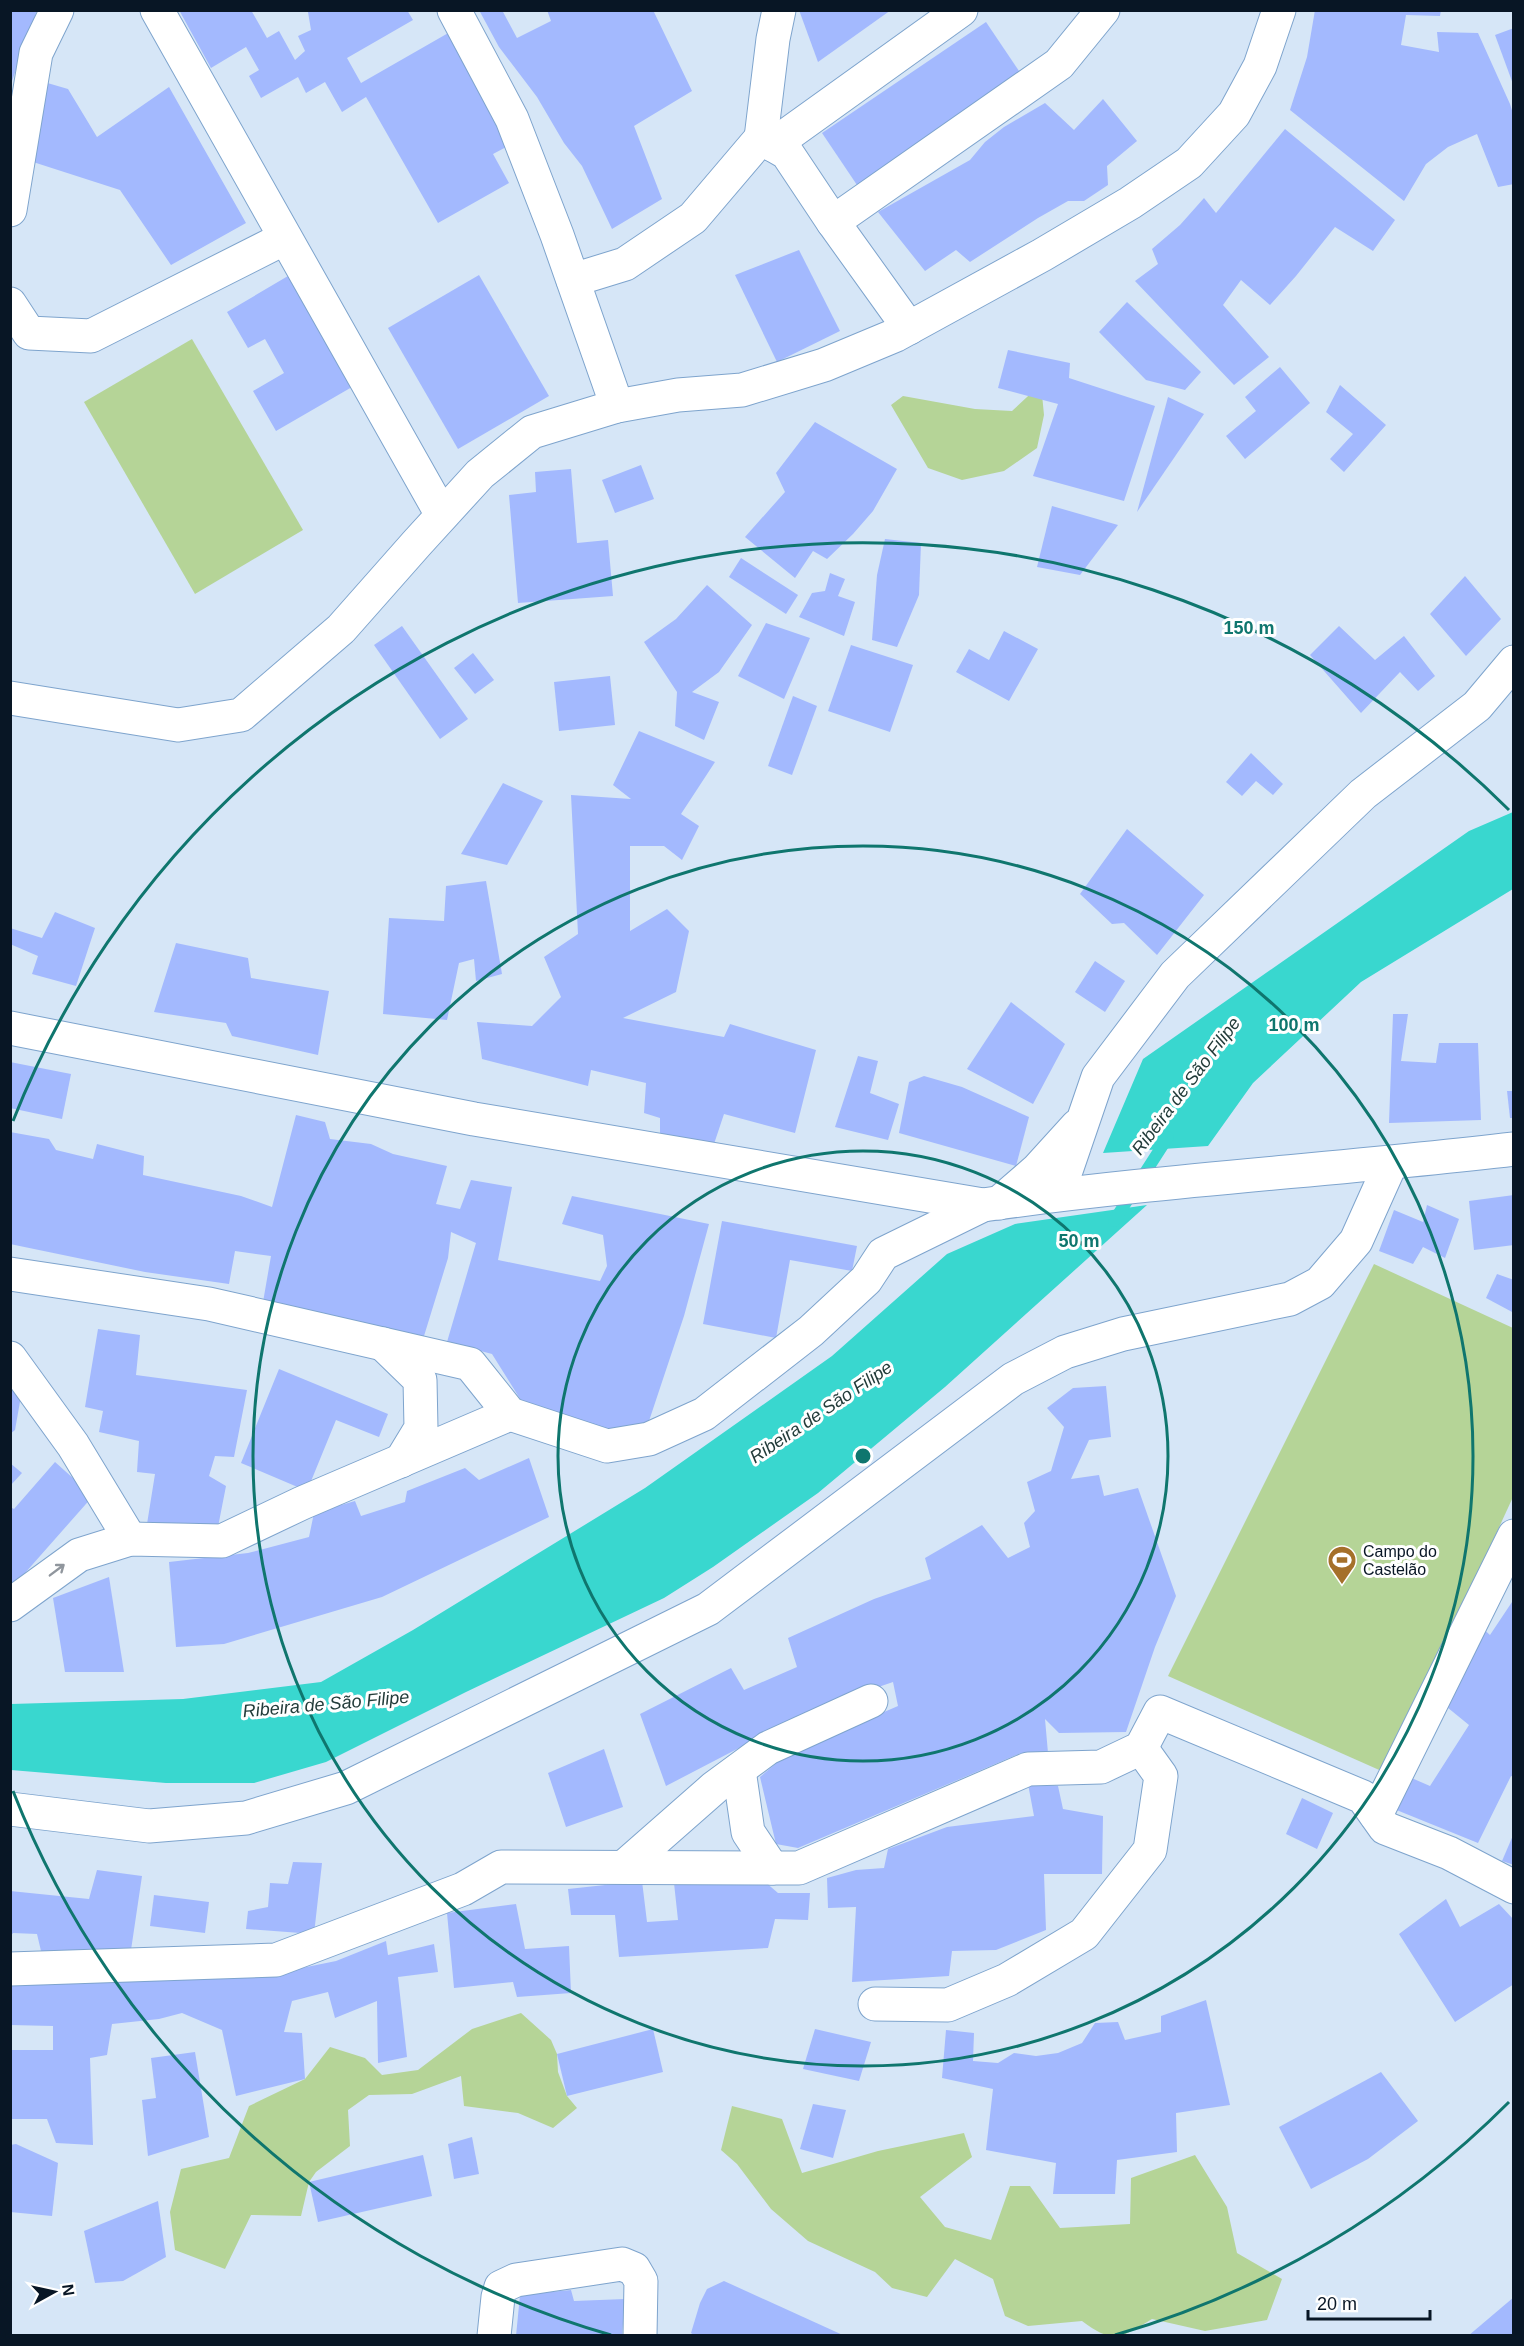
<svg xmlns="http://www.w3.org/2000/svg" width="1524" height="2346" viewBox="0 0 1524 2346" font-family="Helvetica,sans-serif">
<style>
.green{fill:#b5d497}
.water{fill:#39d7cf}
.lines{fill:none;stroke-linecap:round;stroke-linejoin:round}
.stream{stroke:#39d7cf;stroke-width:12}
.building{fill:#a3b9fe}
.minor-casing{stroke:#7ea4cd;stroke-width:35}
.minor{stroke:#fff;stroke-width:33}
.oneway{stroke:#90969d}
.ring{fill:none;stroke:#0f766e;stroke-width:3}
.labels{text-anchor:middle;stroke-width:6;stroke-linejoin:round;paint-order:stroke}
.poi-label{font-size:16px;fill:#081625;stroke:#fff;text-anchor:start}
.water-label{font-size:18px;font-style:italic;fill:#233c3a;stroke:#fff}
.centre{fill:#0f766e;stroke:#fff;stroke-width:3}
.ring-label{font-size:18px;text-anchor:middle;font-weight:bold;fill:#0f766e;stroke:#fff;stroke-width:6;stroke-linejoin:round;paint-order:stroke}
</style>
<rect width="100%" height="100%" fill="#d6e6f7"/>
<g class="green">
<polygon points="192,339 303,530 195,594 84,402"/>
<polygon points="1041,384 1044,415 1037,448 1004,471 962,480 928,468 891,405 903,396 975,409 1012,411"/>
<polygon points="1374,1264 1513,1328 1513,1497 1386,1773 1168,1676"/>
<polygon points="521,2013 551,2040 557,2054 558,2072 567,2096 577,2108 553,2128 518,2113 464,2106 461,2076 412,2094 369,2095 348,2110 350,2146 316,2172 309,2182 301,2216 251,2215 225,2269 175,2250 170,2212 181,2169 229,2158 249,2106 305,2079 330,2047 365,2058 382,2075 418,2070 472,2029"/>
<path d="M732 2106 782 2119 802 2173 878 2151 964 2133 972 2157 920 2197 945 2227 991 2240 1010 2186H1030L1060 2228 1130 2224 1131 2178 1195 2155 1227 2207 1237 2253 1282 2279 1267 2320 1205 2331 1152 2319C1121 2338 1114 2345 1082 2321L1028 2326 1005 2316 993 2279 955 2259 927 2297 892 2288 875 2272 808 2241 771 2209 737 2164 721 2150Z"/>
</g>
<g class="water">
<polygon points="1513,812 1513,889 1361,982 1253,1083 1208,1146 1103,1153 1143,1059 1469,831"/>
<polygon points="1147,1205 945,1387 818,1493 713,1567 664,1598 466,1692 326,1762 254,1783 166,1783 11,1770 11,1704 183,1699 321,1682 413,1630 645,1488 832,1356 947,1254 1015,1224"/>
</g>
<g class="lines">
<polyline class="stream" points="1114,1221 1168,1137"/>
</g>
<g class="building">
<polygon points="10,10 37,10 11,84 10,84"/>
<polygon points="179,10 251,10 267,38 279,31 295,60 305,51 298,36 311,30 308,12 310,10 407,10 413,20 347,58 361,83 450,32 512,144 493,154 509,183 438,223 366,97 342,112 325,82 306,93 298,77 261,98 249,76 259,70 246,47 211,68"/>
<polygon points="479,10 502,10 517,38 551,21 547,10 653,10 692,91 634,126 662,199 612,229 582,166 564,143 537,97 499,47"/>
<polygon points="799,10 891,10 818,62"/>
<polygon points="1315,10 1441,10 1440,16 1406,15 1401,45 1439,52 1437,32 1478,33 1510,104 1514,117 1514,184 1498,187 1477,134 1448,147 1426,164 1404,201 1290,110 1307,57"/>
<polygon points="986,22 1021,74 857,185 822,133"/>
<polygon points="1514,28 1514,84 1513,84 1495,35"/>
<polygon points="44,82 68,89 97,137 169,87 246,223 171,265 120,190 30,161"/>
<polygon points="1103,99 1137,141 1107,166 1108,185 1084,201 1068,201 1038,218 970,262 956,250 925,271 878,212 970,160 985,142 1004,127 1045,103 1074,130"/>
<polygon points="1285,129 1395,220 1373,251 1335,227 1296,276 1270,305 1241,280 1223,305 1269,357 1234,385 1135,281 1158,264 1152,249 1180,225 1204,198 1216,213"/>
<polygon points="799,250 840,331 777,362 735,275"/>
<polygon points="479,275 549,396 458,449 388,328"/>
<polygon points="288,276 352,387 276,431 253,391 284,373 265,339 248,348 227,312"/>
<polygon points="1127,302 1201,372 1185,390 1146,380 1099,332"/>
<polygon points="1008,350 1070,363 1069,378 1155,406 1124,501 1033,476 1058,404 998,388"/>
<polygon points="1280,367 1310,403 1245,459 1226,436 1256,411 1245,397"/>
<polygon points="1340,385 1386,425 1344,472 1330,459 1353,434 1326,412"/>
<polygon points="1168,397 1204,414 1137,512"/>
<polygon points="815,422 897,469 873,511 853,534 827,559 813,551 795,578 745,537 785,492 776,473"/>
<polygon points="641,465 654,499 615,513 602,480"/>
<polygon points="571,469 577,543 608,540 613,596 518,603 509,495 536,492 535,472"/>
<polygon points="1052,506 1118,525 1080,575 1037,567"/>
<polygon points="885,539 921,543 919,595 897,647 872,640 877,575"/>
<polygon points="741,558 798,595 786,614 729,577"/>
<polygon points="830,573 845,579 838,596 855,602 844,636 799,617 812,593 825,591"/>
<polygon points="1465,576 1501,619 1466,656 1430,614"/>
<polygon points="707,585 752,625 719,672 692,692 719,702 704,740 675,726 677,692 644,642 676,619"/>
<polygon points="766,623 810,638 784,699 738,676"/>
<polygon points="402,626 468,719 440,739 374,645"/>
<polygon points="1339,626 1375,660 1404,636 1435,676 1418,691 1400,672 1361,713 1310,655"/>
<polygon points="1004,631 1038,649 1009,701 956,672 969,649 989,660"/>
<polygon points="851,645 913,665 890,732 828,711"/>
<polygon points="473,653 494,680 475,694 454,668"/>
<polygon points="610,676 615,725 559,731 554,682"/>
<polygon points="793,696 817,706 792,775 768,766"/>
<polygon points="639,731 715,762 681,814 699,826 682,860 664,846 630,846 630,931 667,909 689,931 676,992 623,1018 724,1037 730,1024 816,1050 795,1133 724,1114 714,1144 660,1137 660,1118 644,1113 646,1083 591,1070 588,1086 482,1059 477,1022 532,1026 561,997 544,957 578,934 571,795 631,799 613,785"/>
<polygon points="1251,753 1283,784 1273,795 1256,781 1242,796 1226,782"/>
<polygon points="503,783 543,801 507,865 461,854"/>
<polygon points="1127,829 1204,895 1157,955 1124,923 1112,924 1080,894"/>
<polygon points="486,881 502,974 476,981 474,959 459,963 447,1020 383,1014 389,918 444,921 446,886"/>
<polygon points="55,912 95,928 76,986 32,974 38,956 10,944 10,928 42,938"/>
<polygon points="176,943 248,958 251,978 329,991 318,1055 232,1036 226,1023 154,1012"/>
<polygon points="1095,961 1125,981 1105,1012 1075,992"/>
<polygon points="1011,1002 1065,1044 1033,1104 967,1069"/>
<polygon points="1393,1014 1408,1014 1401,1061 1436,1063 1439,1043 1478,1043 1481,1120 1389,1123"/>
<polygon points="858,1056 878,1061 870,1093 899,1104 888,1140 835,1127"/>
<polygon points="10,1062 71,1074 62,1119 10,1108"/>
<polygon points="924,1076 962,1087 1029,1117 1016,1166 899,1133 909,1082"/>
<polygon points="1507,1091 1514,1091 1514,1118 1510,1118"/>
<polygon points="296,1115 325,1122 330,1139 371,1144 393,1154 447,1166 436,1204 460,1209 471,1180 512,1187 498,1260 600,1281 607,1266 603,1235 562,1224 572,1196 709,1224 684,1316 646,1430 591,1428 522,1402 492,1354 447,1342 476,1243 451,1232 448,1258 424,1336 263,1302 271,1256 235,1251 229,1284 145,1272 10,1244 10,1132 49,1139 56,1150 93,1159 97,1144 144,1156 143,1175 241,1196 272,1207"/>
<polygon points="1514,1195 1514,1245 1474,1250 1469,1201"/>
<polygon points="1427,1205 1459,1219 1445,1258 1423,1247 1413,1264 1379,1251 1394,1210 1423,1222"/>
<polygon points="722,1221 857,1246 852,1271 790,1260 776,1338 703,1324"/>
<polygon points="1497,1274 1514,1280 1514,1313 1486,1298"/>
<polygon points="98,1329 140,1335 136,1375 247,1390 234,1457 215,1456 209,1476 226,1486 218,1527 147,1524 155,1474 137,1472 139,1441 99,1432 103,1411 85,1407"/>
<polygon points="279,1369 388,1414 379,1437 336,1420 307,1491 241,1463"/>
<polygon points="1106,1386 1111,1437 1089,1440 1071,1479 1099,1475 1104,1496 1138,1488 1176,1596 1155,1647 1126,1732 1059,1733 1045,1719 1048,1753 1021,1753 798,1848 776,1844 760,1777 787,1754 898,1706 893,1682 814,1709 666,1786 640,1714 731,1668 744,1690 797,1667 788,1638 874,1599 931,1579 925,1558 982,1525 1008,1558 1030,1547 1024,1523 1035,1511 1027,1482 1051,1471 1064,1427 1047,1408 1073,1388"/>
<polygon points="10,1387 21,1396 15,1430 10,1434"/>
<polygon points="529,1458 549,1517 382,1597 224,1644 176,1647 169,1562 248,1553 309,1537 314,1513 355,1501 361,1516 405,1502 407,1491 465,1468 479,1480"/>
<polygon points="55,1462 93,1496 10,1590 10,1507 14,1509"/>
<polygon points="10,1463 22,1473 10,1486"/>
<polygon points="109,1577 124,1672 65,1672 53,1598"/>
<polygon points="1514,1599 1514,1777 1511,1776 1478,1843 1394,1809 1407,1776 1430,1786 1469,1725 1442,1703 1479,1625 1490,1635"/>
<polygon points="604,1749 623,1807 566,1827 548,1773"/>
<polygon points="1028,1784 1058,1786 1063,1809 1103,1816 1102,1874 1044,1874 1046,1930 996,1950 952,1951 949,1976 852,1982 856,1907 828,1908 827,1878 856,1870 884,1868 888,1849 947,1827 1034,1816"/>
<polygon points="1302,1798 1333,1813 1317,1849 1286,1834"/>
<polygon points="1514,1833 1514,1865 1502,1861"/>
<polygon points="293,1862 322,1863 314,1934 246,1929 248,1911 268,1907 270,1883 288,1884"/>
<polygon points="97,1870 142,1876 131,1950 59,1955 41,1951 37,1934 13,1933 10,1937 10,1891 89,1899"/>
<polygon points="642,1881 647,1922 678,1920 674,1883 764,1881 778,1893 810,1893 808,1920 775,1919 768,1948 619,1957 615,1915 571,1915 568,1889"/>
<polygon points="154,1895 209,1902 205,1933 150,1926"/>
<polygon points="1446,1899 1460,1927 1499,1904 1514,1920 1514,1984 1455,2022 1399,1934"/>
<polygon points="516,1904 525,1949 569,1946 571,1993 517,1997 513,1982 454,1988 447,1913"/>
<polygon points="386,1941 388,1955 434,1944 438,1972 398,1977 407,2057 378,2063 377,2001 335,2018 328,1992 292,2001 284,2032 302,2033 305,2079 236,2096 222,2030 182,2013 159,2019 112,2024 107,2055 90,2058 93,2145 56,2143 47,2119 10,2119 10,2050 53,2050 53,2026 10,2025 10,1982 142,1977 253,1978 336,1961"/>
<polygon points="1206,2000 1230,2105 1176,2113 1177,2152 1117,2160 1115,2194 1053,2194 1056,2163 986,2150 993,2089 942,2078 946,2030 974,2033 973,2061 998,2063 1014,2053 1036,2056 1058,2053 1082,2043 1095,2023 1118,2022 1125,2040 1161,2032 1161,2016"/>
<polygon points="653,2029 663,2072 567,2096 557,2054"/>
<polygon points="815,2029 871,2042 859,2081 803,2069"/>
<polygon points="195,2052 209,2137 148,2156 142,2100 156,2098 151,2058"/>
<polygon points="1381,2072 1418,2121 1368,2159 1311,2189 1279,2127"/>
<polygon points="813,2104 846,2110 833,2158 800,2149"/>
<polygon points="472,2137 479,2174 454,2179 448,2144"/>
<polygon points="16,2144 58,2163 52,2216 10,2212 10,2145"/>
<polygon points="423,2155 432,2196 318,2222 309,2182"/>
<polygon points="158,2201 166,2257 123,2281 95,2283 84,2231"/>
<polygon points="724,2281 845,2336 695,2336 691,2333 700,2303 707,2289"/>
<polygon points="571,2290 574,2301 625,2299 622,2336 516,2336 520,2295"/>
<polygon points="1514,2297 1514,2336 1468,2336"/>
</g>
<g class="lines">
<g class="minor-casing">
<g id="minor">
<polyline points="157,10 442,515"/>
<polyline points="454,10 512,119 557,235 617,406"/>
<polyline points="779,10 773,39 761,138 787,153 833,222"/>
<polyline points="773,145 961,10"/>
<polyline points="10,210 36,53 57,10"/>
<polyline points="573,280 625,264 693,218 761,138"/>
<polyline points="10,304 29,333 91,336 285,238"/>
<polyline points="909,328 833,222 1059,64 1103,10"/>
<polyline points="10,698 178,725 241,715 341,629 417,543 480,474 532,432 617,406 678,395 742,390 824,365 896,335 1042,255 1130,203 1189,163 1234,114 1260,66 1279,10"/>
<path d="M10 1028 474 1119 983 1205C1159 1180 1337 1170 1514 1149"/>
<polyline points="1058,1194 1098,1077 1175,975 1363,794 1477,706 1514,662"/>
<polyline points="999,1203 1037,1170 1077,1126"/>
<polyline points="10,1274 209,1304 470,1364 510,1414 607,1446 649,1439 704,1414 811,1331 866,1280 883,1254 983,1205"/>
<polyline points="383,1344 420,1380 421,1428 401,1461"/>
<polyline points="10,1358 73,1445 130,1539"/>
<polyline points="10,1605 79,1555 130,1539 222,1541 302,1503 510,1414"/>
<polyline points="739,1770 748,1832 772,1868"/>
<polyline points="10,1809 149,1826 246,1818 346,1788 708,1609 1013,1379 1065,1352 1123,1334 1290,1299 1320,1283 1356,1241 1391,1163"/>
<polyline points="1376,1815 1514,1536"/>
<polyline points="624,1867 715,1787 768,1748 871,1701"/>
<polyline points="10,1969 276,1960 463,1889 501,1867 799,1868 1028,1769 1101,1767 1141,1748 1160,1712 1363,1797 1385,1828 1449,1853 1514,1887"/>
<polyline points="875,2004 948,2005 1007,1980 1084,1934 1150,1850 1161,1776 1141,1748"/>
<polyline points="494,2336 498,2297 501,2287 516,2280 622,2264 634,2269 641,2281 640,2336"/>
</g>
</g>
<use href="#minor" class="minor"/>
</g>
<defs><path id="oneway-shaft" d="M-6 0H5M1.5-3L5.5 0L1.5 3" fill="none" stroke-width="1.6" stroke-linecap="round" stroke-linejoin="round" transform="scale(1.5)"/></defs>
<use class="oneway" href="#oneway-shaft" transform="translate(57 1570) rotate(-37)"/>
<g class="ring">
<circle cx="863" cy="1456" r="305"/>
<circle cx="863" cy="1456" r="610"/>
<path d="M1509 2102A914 914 0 0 1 1115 2335M611 2335A914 914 0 0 1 13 1791M13 1121A914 914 0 0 1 1509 810"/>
</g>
<defs>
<g id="stadium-pin" transform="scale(1.5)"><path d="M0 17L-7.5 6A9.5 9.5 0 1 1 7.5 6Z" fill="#a5702a" stroke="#fff"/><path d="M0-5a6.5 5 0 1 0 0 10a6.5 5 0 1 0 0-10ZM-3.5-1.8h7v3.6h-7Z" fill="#fff"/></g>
</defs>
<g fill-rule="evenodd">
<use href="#stadium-pin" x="1342" y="1560"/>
</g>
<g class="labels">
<g class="poi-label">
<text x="1363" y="1557">Campo do<tspan x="1363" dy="18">Castelão</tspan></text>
</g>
<g class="water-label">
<text transform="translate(1186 1086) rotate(-53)" y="6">Ribeira de São Filipe</text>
<text transform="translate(821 1412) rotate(-34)" y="6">Ribeira de São Filipe</text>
<text transform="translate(326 1704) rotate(-5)" y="6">Ribeira de São Filipe</text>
</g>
</g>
<circle cx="863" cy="1456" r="9" class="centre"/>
<g class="ring-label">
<text x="1249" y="634">150 m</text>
<text x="1294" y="1031">100 m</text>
<text x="1079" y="1247">50 m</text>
</g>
<rect width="1524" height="2346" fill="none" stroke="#081625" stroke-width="24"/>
<g transform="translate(54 2292) rotate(82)" stroke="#ffffff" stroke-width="4.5" paint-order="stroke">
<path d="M0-4.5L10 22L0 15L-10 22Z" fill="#081625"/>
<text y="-9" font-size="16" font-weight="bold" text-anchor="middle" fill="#081625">N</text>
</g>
<path d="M1308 2310v9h122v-9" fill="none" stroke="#081625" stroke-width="3"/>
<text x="1317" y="2310" font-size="18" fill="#081625" stroke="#ffffff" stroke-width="4.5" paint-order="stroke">20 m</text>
</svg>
